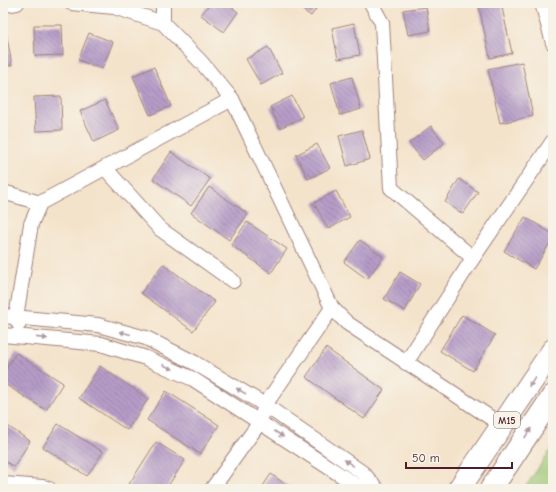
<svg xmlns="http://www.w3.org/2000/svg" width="556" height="492" viewBox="0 0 556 492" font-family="'Comic Neue',sans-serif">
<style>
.green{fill:#99c370;stroke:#72714e}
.building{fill:url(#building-back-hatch)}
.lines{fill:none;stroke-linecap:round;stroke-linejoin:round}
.minor-casing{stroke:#9f817b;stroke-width:16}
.trunk-casing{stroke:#9f817b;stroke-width:24}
.minor{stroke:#fff;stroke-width:14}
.trunk{stroke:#fff;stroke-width:22}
.oneway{fill:#ae9aa0}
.labels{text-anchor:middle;stroke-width:3;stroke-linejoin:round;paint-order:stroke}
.shield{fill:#f7f3e8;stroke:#7e5f64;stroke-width:1}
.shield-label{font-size:10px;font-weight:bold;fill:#4a1f2b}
</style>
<defs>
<pattern id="building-back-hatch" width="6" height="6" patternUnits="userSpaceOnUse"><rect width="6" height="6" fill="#b59cc8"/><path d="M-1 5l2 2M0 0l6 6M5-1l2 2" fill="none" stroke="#957fa3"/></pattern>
</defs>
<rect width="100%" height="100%" fill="#f7f3e8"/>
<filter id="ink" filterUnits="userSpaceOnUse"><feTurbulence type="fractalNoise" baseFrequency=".025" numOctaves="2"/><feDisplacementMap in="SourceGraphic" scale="8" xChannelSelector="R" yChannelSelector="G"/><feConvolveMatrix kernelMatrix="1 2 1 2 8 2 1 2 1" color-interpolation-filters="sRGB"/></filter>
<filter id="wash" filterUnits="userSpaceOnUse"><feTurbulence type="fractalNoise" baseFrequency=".012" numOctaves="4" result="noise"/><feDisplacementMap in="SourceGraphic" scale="16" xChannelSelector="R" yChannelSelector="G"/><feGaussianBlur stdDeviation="0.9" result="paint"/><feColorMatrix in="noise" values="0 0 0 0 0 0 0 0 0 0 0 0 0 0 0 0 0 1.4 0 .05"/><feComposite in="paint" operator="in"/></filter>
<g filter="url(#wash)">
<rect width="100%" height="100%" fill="#f4e3cb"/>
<polygon class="green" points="553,446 553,489 524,489"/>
<g id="blocks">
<g class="building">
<polygon points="210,3 226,3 238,12 224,32 201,15"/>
<polygon points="293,3 320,3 311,16"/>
<polygon points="501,3 512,53 490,58 479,7"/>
<polygon points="426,7 430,31 408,35 403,10"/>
<polygon points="354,23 360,55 338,59 332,28"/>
<polygon points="34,25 62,25 63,55 35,56"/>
<polygon points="6,32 12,65 3,67 3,33"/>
<polygon points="89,33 113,42 102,69 78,60"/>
<polygon points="268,47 282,73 261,85 246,59"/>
<polygon points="522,62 533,116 500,123 488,69"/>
<polygon points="154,67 171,106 150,115 133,76"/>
<polygon points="352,77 361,109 340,115 331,83"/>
<polygon points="61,96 62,130 36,131 34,97"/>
<polygon points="292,96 303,117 280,128 270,107"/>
<polygon points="105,100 119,130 94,142 80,111"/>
<polygon points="431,126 444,143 423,160 409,143"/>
<polygon points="362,130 370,159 347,166 339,136"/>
<polygon points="317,144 330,168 308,179 296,155"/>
<polygon points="171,152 210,179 191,206 153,179"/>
<polygon points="459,179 478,192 463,214 445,202"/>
<polygon points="209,187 248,214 229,240 191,213"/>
<polygon points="336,191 350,217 328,229 314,203"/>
<polygon points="525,217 553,234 553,238 534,269 504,251"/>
<polygon points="247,222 287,249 271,273 231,245"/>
<polygon points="360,240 383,257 367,279 344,262"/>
<polygon points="163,264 215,302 193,331 141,293"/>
<polygon points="400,272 420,284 405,311 384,299"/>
<polygon points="462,315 495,335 473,371 440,351"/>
<polygon points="326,348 384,390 364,419 306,377"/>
<polygon points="16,353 63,383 46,410 3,383 3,373"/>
<polygon points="100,366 148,399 127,430 79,398"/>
<polygon points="166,391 219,425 200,454 147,420"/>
<polygon points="3,423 30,441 14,467 3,460"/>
<polygon points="58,424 103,452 87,476 43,447"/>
<polygon points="156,442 185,460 166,489 126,489"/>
<polygon points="271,474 292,489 261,489"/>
</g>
</g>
</g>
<g filter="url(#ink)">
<use href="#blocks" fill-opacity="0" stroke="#9f817b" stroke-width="1"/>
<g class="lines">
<g class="minor-casing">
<g id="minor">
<polyline points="71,3 114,7 163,23"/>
<polyline points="163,3 163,23 202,63 232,99 332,308 347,323 503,426"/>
<polyline points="371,3 382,23 391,188 473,258"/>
<polyline points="542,3 553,43"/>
<polyline points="3,5 17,3"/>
<polyline points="105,168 160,229 233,281"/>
<polyline points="3,192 40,203"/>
<polyline points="3,316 98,325 146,338 195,363 265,405 363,473 377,489"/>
<polyline points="19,324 16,317 31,224 40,203 232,99"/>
<polyline points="3,335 101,344 146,358 193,379 362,489"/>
<polyline points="406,363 473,258 553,141"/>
<polyline points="3,484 43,487 49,489"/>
<polyline points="212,489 260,422 265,405 332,308"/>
</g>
</g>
<g class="trunk-casing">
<g id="trunk">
<polyline points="459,489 553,350"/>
<polyline points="491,489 553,396"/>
</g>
</g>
<use href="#minor" class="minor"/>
<use href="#trunk" class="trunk"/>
</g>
<defs><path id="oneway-solid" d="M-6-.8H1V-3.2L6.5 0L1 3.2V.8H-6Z"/></defs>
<g class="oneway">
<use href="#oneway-solid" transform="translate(125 333) rotate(-165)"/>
<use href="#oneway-solid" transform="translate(42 338) rotate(6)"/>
<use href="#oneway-solid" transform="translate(168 367) rotate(24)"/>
<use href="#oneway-solid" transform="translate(532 382) rotate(123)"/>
<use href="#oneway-solid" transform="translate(241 391) rotate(-149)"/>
<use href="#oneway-solid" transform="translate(528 433) rotate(-56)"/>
<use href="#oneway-solid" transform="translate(279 434) rotate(33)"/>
<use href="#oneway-solid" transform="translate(349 463) rotate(-145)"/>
</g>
</g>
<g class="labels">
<rect class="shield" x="494" y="412" width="26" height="16" rx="3"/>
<g class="shield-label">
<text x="507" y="424">M15</text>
</g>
</g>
<rect width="556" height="492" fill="none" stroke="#f7f3e8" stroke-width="16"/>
<path d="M406 462v6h106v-6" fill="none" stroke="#4a1f2b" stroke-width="2"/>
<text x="412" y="462" font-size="12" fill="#4a1f2b" stroke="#f7f3e8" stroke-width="3" paint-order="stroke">50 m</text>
</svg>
